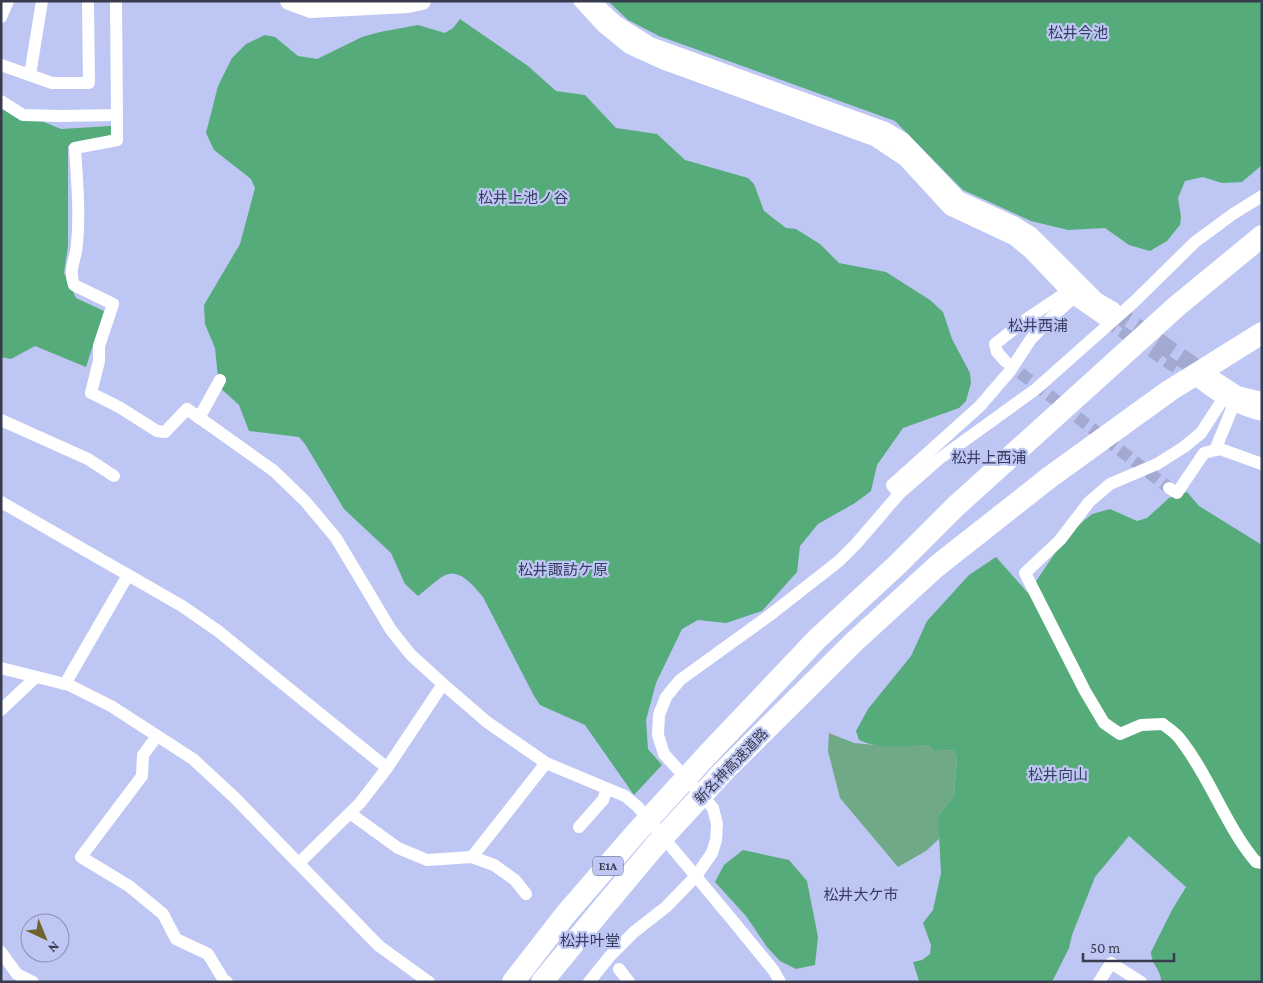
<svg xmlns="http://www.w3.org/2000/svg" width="1263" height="983" viewBox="0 0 1263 983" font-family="'Crimson Pro','Noto Sans JP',serif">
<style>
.green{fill:#70a986}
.forest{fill:#55ab7a}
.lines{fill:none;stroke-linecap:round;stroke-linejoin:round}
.street-tunnel{stroke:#a3aad2;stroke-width:12;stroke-dasharray:12 6;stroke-linecap:butt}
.secondary-tunnel{stroke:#a3aad2;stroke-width:18;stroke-dasharray:18 9;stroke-linecap:butt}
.street{stroke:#fff;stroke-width:12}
.secondary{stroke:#fff;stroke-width:18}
.highway{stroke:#fff;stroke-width:22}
.labels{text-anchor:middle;stroke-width:4.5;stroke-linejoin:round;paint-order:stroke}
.shield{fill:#bec6f3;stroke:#60657f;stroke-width:1}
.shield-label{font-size:12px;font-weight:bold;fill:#383b4d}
.street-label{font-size:14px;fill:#383b4d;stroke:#bec6f3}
.neighbourhood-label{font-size:15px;fill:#373c61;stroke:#bec6f3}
</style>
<rect width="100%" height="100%" fill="#bec6f3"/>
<polygon class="green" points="829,733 854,743 886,746 928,745 935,751 953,750 957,758 954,796 938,816 940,838 926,851 898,867 840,798 828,751"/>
<g class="forest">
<polygon points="608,1 1262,1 1262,165 1242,182 1222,183 1203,177 1185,181 1178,198 1181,217 1180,225 1167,241 1150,251 1129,245 1105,228 1068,230 1031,221 963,190 895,121 659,36 628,20"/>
<path d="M460 19 528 66 556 91 585 95 616 128 657 134 685 160 748 178 754 184 764 211 786 228 796 229 820 244 839 263 886 272 930 300 943 312 952 339 970 373 971 383 966 401 959 408 903 428 877 465 871 491 855 503 818 524 800 546 797 572 762 611 726 623 698 620 682 629 656 683 646 720 648 749 662 765 634 795 585 725 540 705 534 696 483 597C476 588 461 570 448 574 439 577 426 590 418 596L405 584 391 553 344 509 305 444 299 437 249 431 239 405 219 387 215 348 205 324 204 305 240 244 255 188 251 179 214 150 206 133 218 86 232 58 246 44 265 35 275 37 298 56 317 59 362 37 380 32 418 25 445 33 453 28Z"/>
<polygon points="1,108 15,110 61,129 111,126 111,137 68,146 68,246 64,273 76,298 104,311 86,367 35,346 11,359 1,357"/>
<path d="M1187 492 1199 506 1262 545V982H1161C1162 971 1151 964 1151 952L1172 910 1186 887 1129 836 1095 877 1072 935 1069 948 1052 982 919 981 913 962 922 960 930 954 931 945 923 923 933 910 941 873 938 816 954 796 957 758 953 750 935 751 928 745C906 746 880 750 859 740L856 731 868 709 911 656 927 621 969 575 996 557 1028 593 1068 534 1092 514 1110 509 1137 521 1147 518 1169 498Z"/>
<polygon points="743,850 789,860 807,881 818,937 815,965 796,969 780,961 767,947 746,916 715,882 724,865"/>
</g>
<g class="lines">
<g class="street-tunnel">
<polyline points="1106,321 1193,379"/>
<polyline points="1006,362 1169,488"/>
</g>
<polyline class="secondary-tunnel" points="1113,311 1208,376"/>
<g class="street">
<polyline points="579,1 602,26 629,48 662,63 874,140 904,160 949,209 1013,239 1029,252 1073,298 1106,321"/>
<polyline points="1,17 8,1"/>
<polyline points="1,65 52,83 89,83 88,1"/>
<polyline points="30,75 42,1"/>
<polyline points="1,101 23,115 61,116 117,115 116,1"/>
<path d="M117 115V140L75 148C77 180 80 212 77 244 76 260 68 268 74 285L113 304 99 346V361L91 393 119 407 157 431 165 432 187 409 274 471 305 501 336 538 391 630 411 655 443 684 487 722 546 763 625 796 638 807 734 922 774 971 780 982"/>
<polyline points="1006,362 997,352 995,344 1028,318 1067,292"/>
<path d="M1200 383C1218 397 1239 410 1262 415"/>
<path d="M1223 399 1201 433 1184 447 1157 464 1110 484 1089 502 1060 540 1025 573 1085 691 1104 723 1120 734 1141 725 1163 724C1169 729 1176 733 1180 739 1210 777 1225 825 1256 862L1262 863"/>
<polyline points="199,418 220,380"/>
<polyline points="1,420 88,459 114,476"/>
<polyline points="1215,450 1234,404"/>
<polyline points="1169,488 1177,493 1204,453 1220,449 1262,464"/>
<polyline points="899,494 892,485 980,406 1010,371 1031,339 1052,317 1073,298"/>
<polyline points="1,502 182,606 218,631 387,768"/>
<polyline points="1,668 69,685 111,706 193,759 235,798 379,946 429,982"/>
<polyline points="65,684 128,575"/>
<polyline points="1,710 36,677"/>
<polyline points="157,736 143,755 142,776 81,857 129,886 163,914 176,939 208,954 223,979 227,982"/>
<polyline points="351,814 398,848 427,860 472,857 494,865 515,880 526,894"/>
<polyline points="579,827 603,800 607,789"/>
<polyline points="472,857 546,763"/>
<polyline points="299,863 360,803 387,768 443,684"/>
<polyline points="1,952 17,974 33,982"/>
<polyline points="619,969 629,982"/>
<polyline points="589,982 610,956 634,932 666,907 696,876 712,853 716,840 717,824 713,808 664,754 658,735 659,715 666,697 680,680 770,615 839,561 856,544 899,494 939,459 1036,389 1134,302 1195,242 1233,214 1262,196"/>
<polyline points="1099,982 1111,963 1141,982"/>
</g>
<g class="secondary">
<polyline points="289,1 311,9 408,4 422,1"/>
<polyline points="590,1 615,24 650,46 885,131 902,141 958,200 1013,225 1031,236 1096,301 1113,311"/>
<polyline points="1208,376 1237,395 1262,401"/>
</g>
<g class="highway">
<polyline points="513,982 565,915 635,834 708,754 817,639 898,564 955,507 1177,306 1262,236"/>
<polyline points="542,982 597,915 654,847 724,771 855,641 937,566 1050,477 1169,391 1262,333"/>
</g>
</g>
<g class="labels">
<rect class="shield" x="593" y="856.5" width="30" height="19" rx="4"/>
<g class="shield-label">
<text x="608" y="870">E1A</text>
</g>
<g class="street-label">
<text transform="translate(731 766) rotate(-46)" y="5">新名神高速道路</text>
</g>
<g class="neighbourhood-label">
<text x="1078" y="38">松井今池</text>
<text x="523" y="203">松井上池ノ谷</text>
<text x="1038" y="331">松井西浦</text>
<text x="989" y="463">松井上西浦</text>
<text x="563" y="575">松井諏訪ケ原</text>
<text x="1058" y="780">松井向山</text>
<text x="861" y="900">松井大ケ市</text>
<text x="590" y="946">松井叶堂</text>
</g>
</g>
<rect width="1263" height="983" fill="none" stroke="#383b4d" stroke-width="5"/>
<g transform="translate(45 938) rotate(136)"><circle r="24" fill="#bec6f3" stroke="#888eb1"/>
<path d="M0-4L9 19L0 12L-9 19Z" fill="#6f6430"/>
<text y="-8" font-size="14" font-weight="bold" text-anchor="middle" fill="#383b4d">N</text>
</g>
<path d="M1083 953v8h91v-8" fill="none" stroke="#383b4d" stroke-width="2.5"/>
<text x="1090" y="953" font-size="15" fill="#383b4d" stroke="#bec6f3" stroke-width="4" paint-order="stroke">50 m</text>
</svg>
